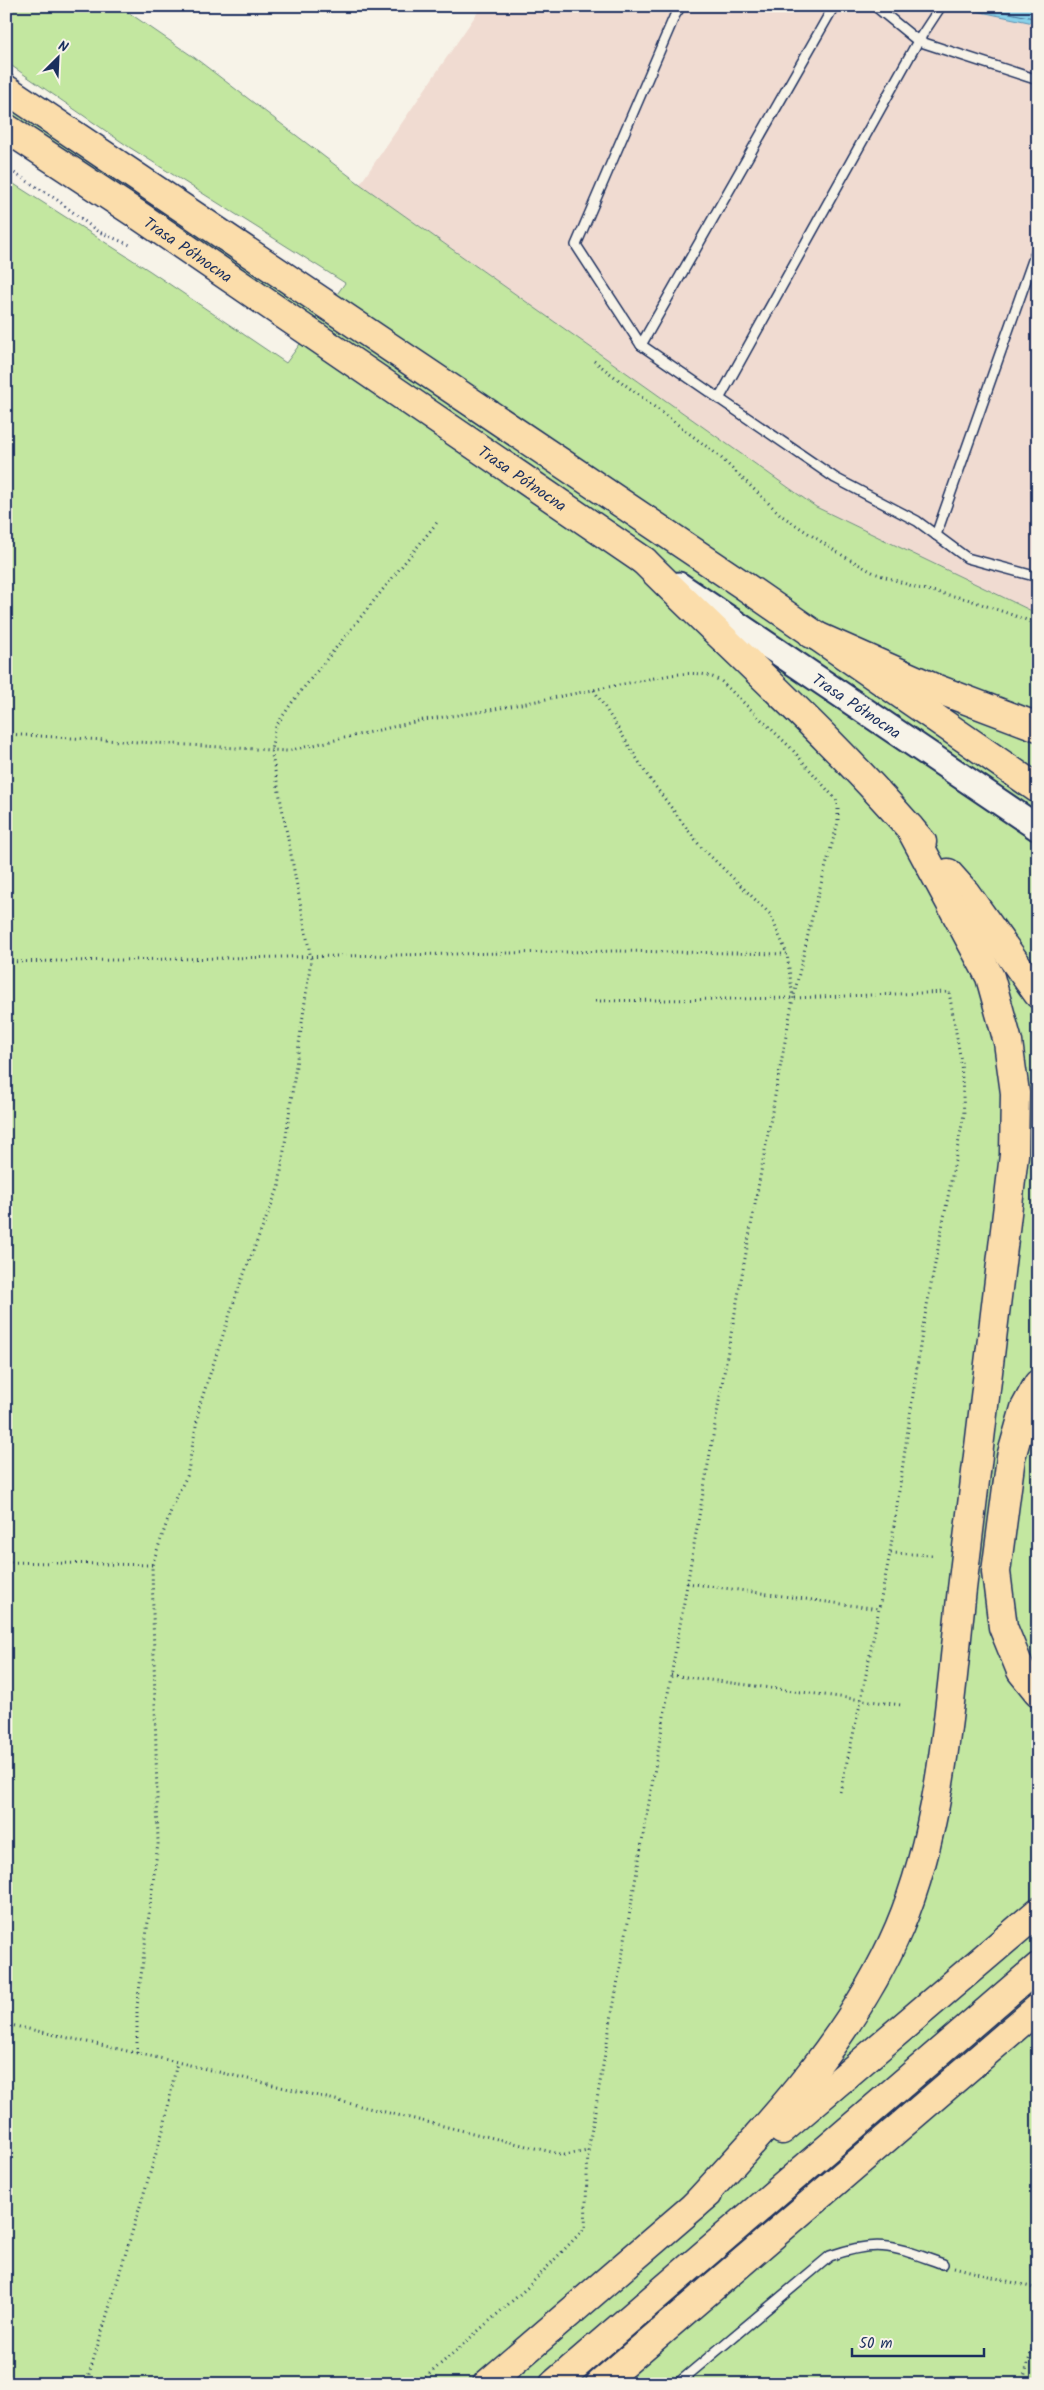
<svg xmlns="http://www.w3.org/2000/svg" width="1044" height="2390" viewBox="0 0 1044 2390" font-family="Kalam,sans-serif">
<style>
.built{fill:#f0dbd1}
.green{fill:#c3e7a0;stroke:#6f8b7f}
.water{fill:#88d1e9;stroke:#5c90b1}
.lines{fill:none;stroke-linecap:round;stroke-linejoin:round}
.shore{stroke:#477096;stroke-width:1}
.lane-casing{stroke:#1b2f5e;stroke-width:12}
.secondary-casing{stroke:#1b2f5e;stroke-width:29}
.primary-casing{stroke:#1b2f5e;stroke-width:31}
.highway-casing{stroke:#1b2f5e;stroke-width:31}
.path{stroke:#1b2f5e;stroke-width:3;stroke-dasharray:1 4;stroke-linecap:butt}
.lane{stroke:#f7f3e8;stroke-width:9}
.secondary{stroke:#f7f3e8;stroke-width:25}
.primary{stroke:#fbddab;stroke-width:28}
.highway{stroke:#fbddab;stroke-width:28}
.labels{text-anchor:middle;stroke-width:4.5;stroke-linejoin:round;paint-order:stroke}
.street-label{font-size:16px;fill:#1b2f5e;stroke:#f7f3e8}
</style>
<rect width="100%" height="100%" fill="#f7f3e8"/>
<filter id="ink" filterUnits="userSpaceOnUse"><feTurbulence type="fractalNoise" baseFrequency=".02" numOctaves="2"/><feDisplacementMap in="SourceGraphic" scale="10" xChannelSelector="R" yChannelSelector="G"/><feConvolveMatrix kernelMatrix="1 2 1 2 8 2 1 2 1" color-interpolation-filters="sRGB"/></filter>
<g filter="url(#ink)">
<polygon class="built" points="482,6 1038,6 1038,614 816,507 360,184"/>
<polygon class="green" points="6,6 119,6 195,58 360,184 816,507 1038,614 1038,2384 6,2384 6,179 150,271 286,363 314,325 6,117 6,102 323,314 345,283 129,147 6,62"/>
<polygon class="water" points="969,6 1038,6 1038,24 967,9"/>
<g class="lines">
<polyline class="shore" points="977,6 1038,19"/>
<g class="lane-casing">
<g id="lane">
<polyline points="834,6 641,345 835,478 917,521 967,558 1038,577"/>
<polyline points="875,6 918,41 941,6"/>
<polyline points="641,345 576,245 675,15 681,6"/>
<polyline points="719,399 918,41 1038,80"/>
<polyline points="936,535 1038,246"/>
<path d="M677 2384 830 2256C880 2238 895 2247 943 2264"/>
</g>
</g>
<g class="secondary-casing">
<g id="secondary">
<path id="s1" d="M679 585 1038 828"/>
</g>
</g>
<g class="primary-casing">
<g id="primary">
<polyline points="6,89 743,585 1038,789"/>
<path id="s2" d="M6 128 141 217 644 561"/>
</g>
</g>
<g class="highway-casing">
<g id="highway">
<path d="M644 561C737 654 836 741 922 842"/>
<polyline points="812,634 932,687 1038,727"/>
<polyline points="948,873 965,892 1038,994"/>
<polyline points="1038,1384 1025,1408 1011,1457 996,1572 1003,1627 1021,1671 1038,1692"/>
<polyline points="782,2130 1038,1912"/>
<path d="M695 2205C773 2120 853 2036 899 1928 943 1825 950 1699 962 1589 979 1444 996 1299 1014 1155L1015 1093 1008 1042 990 977 910 828"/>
<polyline points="487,2384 708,2194"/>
<polyline points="554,2384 1038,1967"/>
<polyline points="600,2384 1038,2008"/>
</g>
</g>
<g class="path">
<polyline points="6,168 56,199 97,231 130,245"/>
<polyline points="594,361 719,456 782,516 840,554 874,573 918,588 967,599 1038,624"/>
<polyline points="594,690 649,778 700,846 770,914 787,954"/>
<path d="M6 734 287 751 423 720 485 711 670 675C690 673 705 671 722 682L790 747 838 802V822L813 913 794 995"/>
<polyline points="6,962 617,951 787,954 793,998 727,1356 588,2151 564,2155 177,2062 6,2024"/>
<polyline points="595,1001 793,998 949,992 961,1061 964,1114 923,1326 890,1553"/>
<polyline points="6,1562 152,1565"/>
<polyline points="687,1583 879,1609"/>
<polyline points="671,1675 901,1705"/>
<polyline points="840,1792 861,1700 890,1553 932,1555"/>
<polyline points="137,2053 137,2007 158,1844 152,1565 175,1499 187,1476 200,1404 240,1284 279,1186 311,959 271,750 276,726 293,701 439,520"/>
<polyline points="954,2267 1038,2289"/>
<polyline points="86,2384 164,2127 177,2062"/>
<polyline points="418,2384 528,2287 585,2228 588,2151"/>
<polyline points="1022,2384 1038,2329"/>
</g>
<use href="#lane" class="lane"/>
<use href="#secondary" class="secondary"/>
<use href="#primary" class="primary"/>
<use href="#highway" class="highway"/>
</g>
</g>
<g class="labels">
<g class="street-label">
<text dy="6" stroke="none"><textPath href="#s2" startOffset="219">Trasa Północna</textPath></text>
<text dy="6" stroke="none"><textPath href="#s2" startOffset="624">Trasa Północna</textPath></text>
<text dy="6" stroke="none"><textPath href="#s1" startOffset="215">Trasa Północna</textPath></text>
</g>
</g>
<rect width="1044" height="2390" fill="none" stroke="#f7f3e8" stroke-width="25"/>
<rect x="12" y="12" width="1019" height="2365" fill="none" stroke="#1b2f5e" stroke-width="2" filter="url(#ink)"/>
<g transform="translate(58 58) rotate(24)" stroke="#f7f3e8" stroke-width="4" paint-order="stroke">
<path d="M0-4L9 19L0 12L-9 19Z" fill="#1b2f5e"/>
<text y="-8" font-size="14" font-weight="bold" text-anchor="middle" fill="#1b2f5e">N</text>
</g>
<path d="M852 2348v8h132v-8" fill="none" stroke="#1b2f5e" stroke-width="2.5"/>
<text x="859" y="2348" font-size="15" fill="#1b2f5e" stroke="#f7f3e8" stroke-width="4" paint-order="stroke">50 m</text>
</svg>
